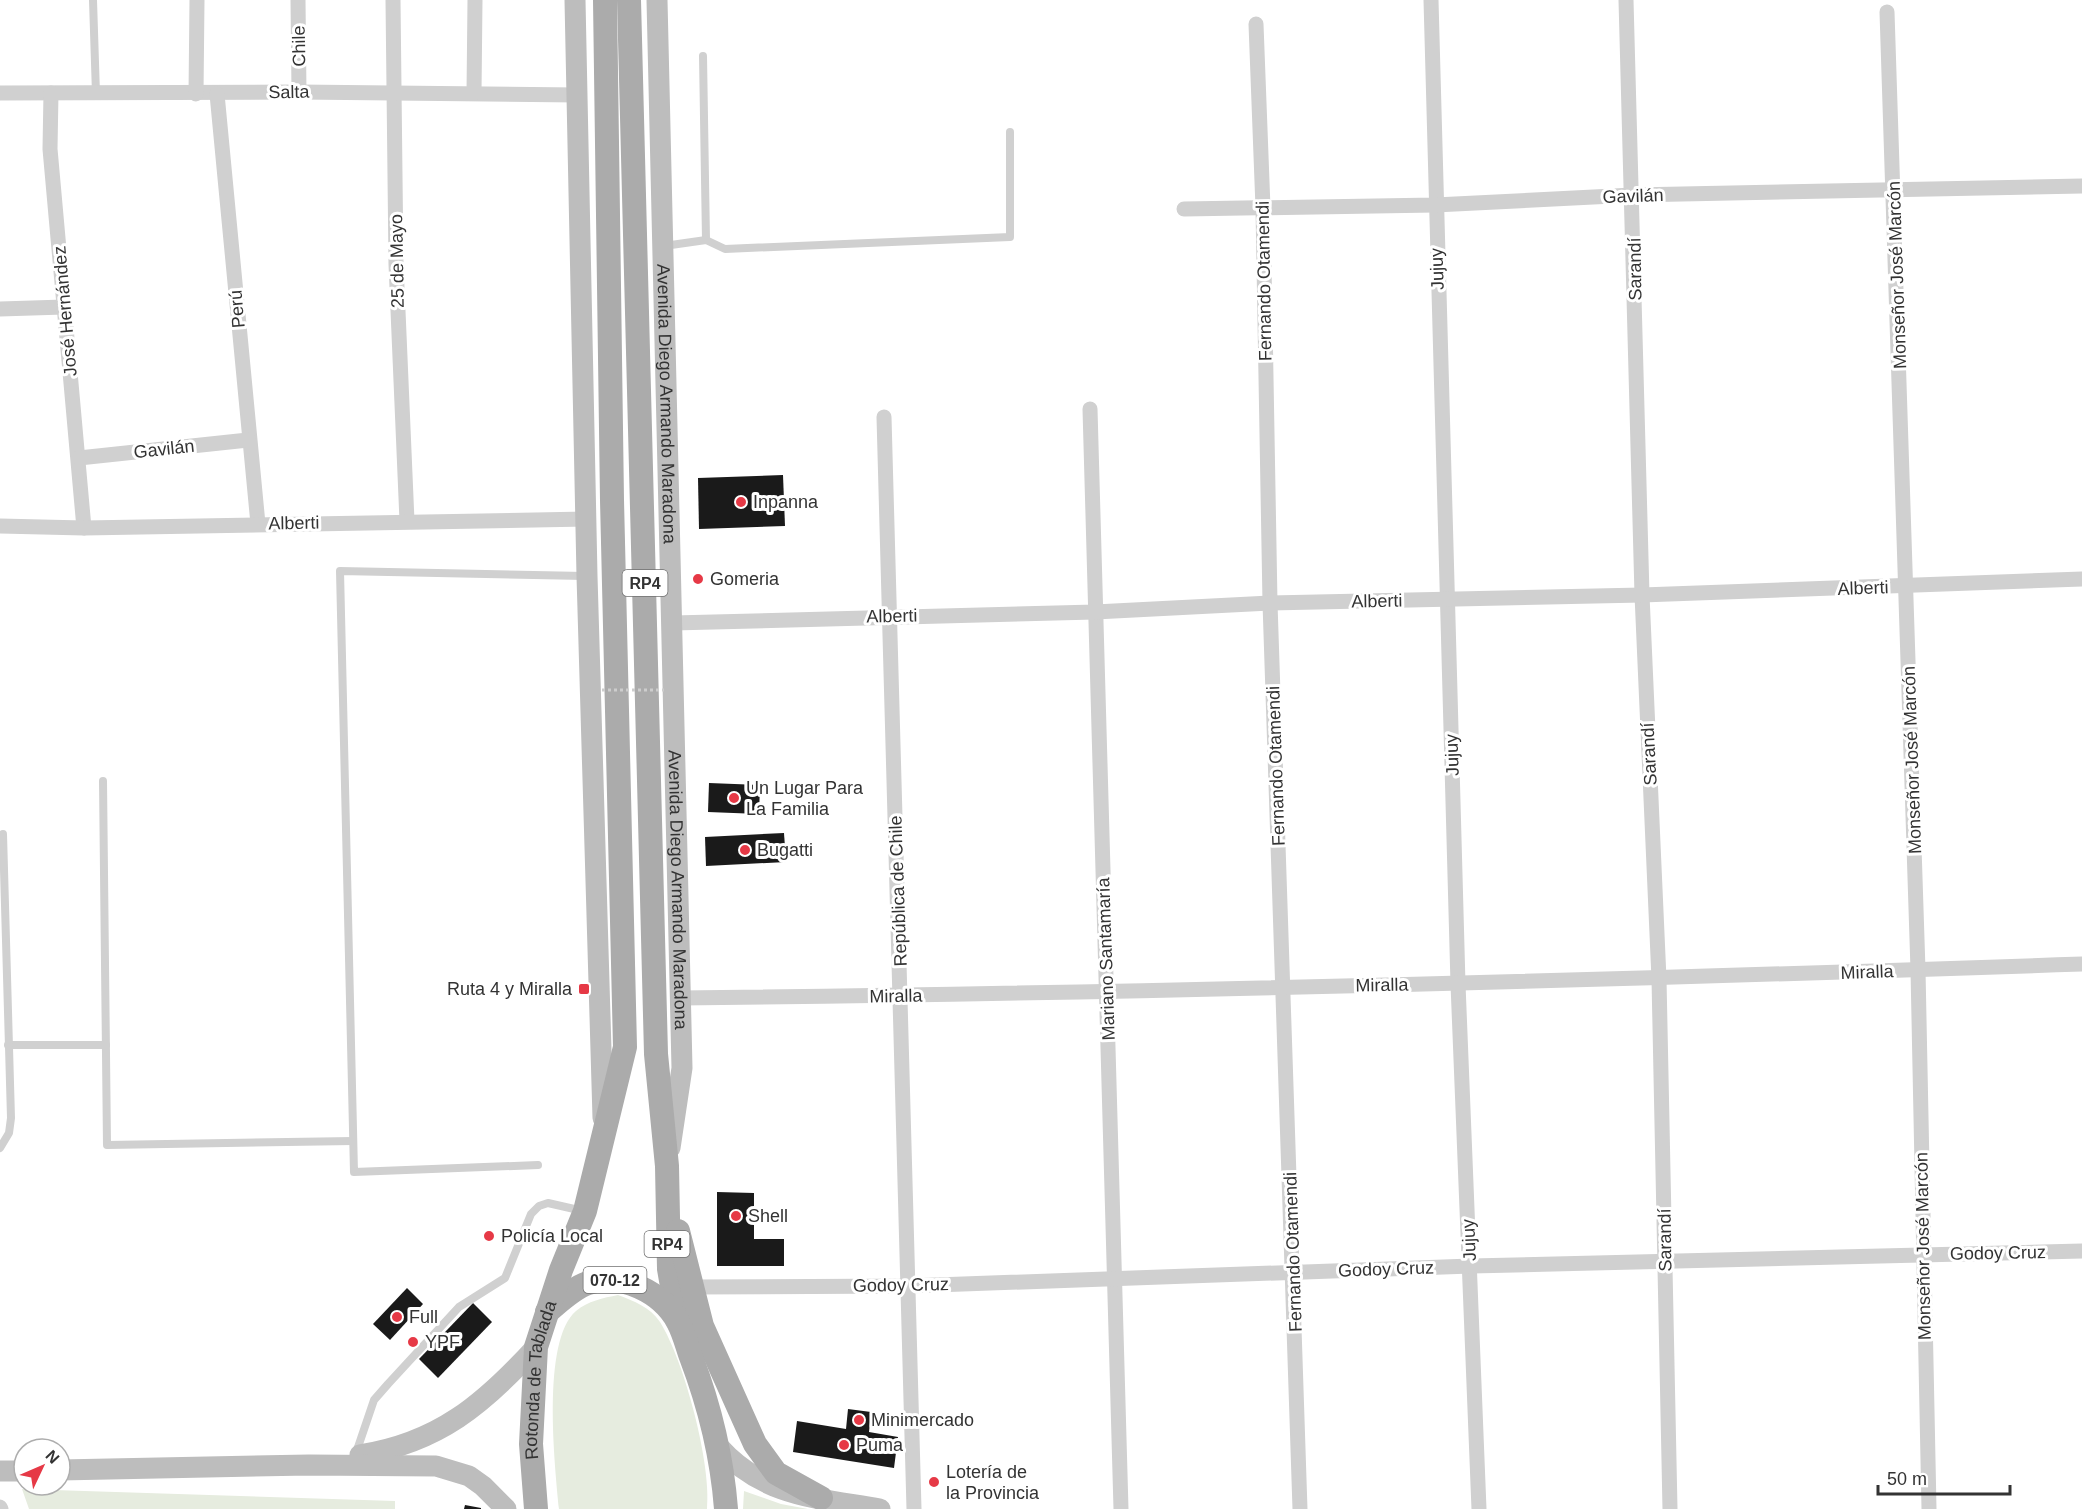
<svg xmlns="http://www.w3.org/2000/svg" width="2082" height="1509" viewBox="0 0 2082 1509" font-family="Helvetica,sans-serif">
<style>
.green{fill:#e6ecdf}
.building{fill:#1a1a1a}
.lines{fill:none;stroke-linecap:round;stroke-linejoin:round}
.lane{stroke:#d0d0d0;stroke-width:8}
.street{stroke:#d0d0d0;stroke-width:15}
.secondary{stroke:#bdbdbd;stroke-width:21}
.primary{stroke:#ababab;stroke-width:24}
.path-bridge{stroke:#cdcdcd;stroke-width:3;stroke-dasharray:3 3;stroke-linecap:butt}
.poi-dot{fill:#e63946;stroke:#fff;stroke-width:2}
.labels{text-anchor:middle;stroke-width:6;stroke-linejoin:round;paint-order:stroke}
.shield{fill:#fff;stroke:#707070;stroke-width:1.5}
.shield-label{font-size:16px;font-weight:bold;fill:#333}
.street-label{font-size:18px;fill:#333;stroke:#fff}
.poi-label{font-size:18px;fill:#333;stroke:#fff;text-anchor:start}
</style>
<rect width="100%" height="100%" fill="#fff"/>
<g class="green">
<path d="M618 1295C634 1301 650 1307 660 1322 684 1360 712 1465 707 1509H559C555 1466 541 1341 576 1311 588 1301 603 1298 618 1295Z"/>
<polygon points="22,1489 395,1501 395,1509 29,1509"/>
<polygon points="744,1491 781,1504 808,1509 743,1509"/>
</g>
<g class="building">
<polygon points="783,475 785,526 699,529 698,478"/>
<polygon points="709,783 760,785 759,814 708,812"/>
<polygon points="784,833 786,862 706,866 705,837"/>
<polygon points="717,1192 754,1193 754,1239 784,1239 784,1266 717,1266"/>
<polygon points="407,1288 423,1304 390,1340 373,1324"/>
<polygon points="473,1303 492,1322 438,1378 419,1359"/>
<polygon points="848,1409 871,1412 869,1432 898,1437 894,1468 793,1452 797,1421 846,1429"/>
<polygon points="465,1505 481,1508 481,1509 464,1509"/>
</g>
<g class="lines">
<g class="lane">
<polyline points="93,0 96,94"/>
<polyline points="703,56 706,240"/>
<polyline points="664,246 706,240 725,249 1010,237 1010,132"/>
<polyline points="103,781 107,1145 353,1141"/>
<polyline points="8,1045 106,1045"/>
<polyline points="0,1148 9,1133 11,1118 3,834"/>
<polyline points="538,1165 354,1172 340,571 585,576"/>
<polyline points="356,1453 374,1400 388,1384 459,1307 505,1278 531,1214 539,1206 548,1203 583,1211"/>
</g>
<g class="street">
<polyline points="298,0 299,92"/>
<polyline points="393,0 396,264 407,521"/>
<polyline points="1431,0 1458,984 1479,1509"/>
<polyline points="1626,0 1642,595 1659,979 1670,1509"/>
<polyline points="1887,12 1918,970 1929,1509"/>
<polyline points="1256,24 1263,208 1270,603 1300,1509"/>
<polyline points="0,93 299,92 578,95"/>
<polyline points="51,93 50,149 84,528"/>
<polyline points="474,93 475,0"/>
<polyline points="196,94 197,0"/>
<polyline points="217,94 258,524"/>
<polyline points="1184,209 1435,205 1633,195 2082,186"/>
<polyline points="0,309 64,307"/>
<polyline points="1090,409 1121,1509"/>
<polyline points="884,417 914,1509"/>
<polyline points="79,458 248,440"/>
<polyline points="0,526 84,528 587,519"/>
<polyline points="673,623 1095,612 1270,603 1642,595 2082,579"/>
<path d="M681 998C1148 993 1615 980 2082 964"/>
<polyline points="691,1287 908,1286 1471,1266 2082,1251"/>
<polyline points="0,1507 1,1509"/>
</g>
<g class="secondary">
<polyline points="575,0 587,576 603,1118"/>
<path id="s1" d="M657 0 682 1068 670 1148"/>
<path d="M719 1447C764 1497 817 1498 880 1509"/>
<path d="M360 1455C438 1443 484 1404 536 1347"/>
<polyline points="60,1470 309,1465 436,1466 469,1476 483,1486 506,1509"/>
<polyline points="0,1471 24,1471"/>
</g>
<g class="primary">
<polyline points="629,0 656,1054 667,1166 669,1269 678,1321"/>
<polyline points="678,1231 702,1326 755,1444 776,1473 821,1498"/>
<path d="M547 1312C559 1302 573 1288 588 1283 621 1272 662 1292 678 1322 684 1333 687 1346 691 1357 710 1407 722 1456 726 1509"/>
<path id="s2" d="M536 1509 531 1444 536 1347 561 1270 585 1211 625 1047 612 500 605 0"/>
</g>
<polyline class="path-bridge" points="602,690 664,690"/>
</g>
<g class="poi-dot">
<circle cx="741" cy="502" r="6"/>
<circle cx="698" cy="579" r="6"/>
<circle cx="734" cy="798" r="6"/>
<circle cx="745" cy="850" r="6"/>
<rect x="578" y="983" width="12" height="12" rx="3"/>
<circle cx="736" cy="1216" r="6"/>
<circle cx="489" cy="1236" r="6"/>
<circle cx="397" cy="1317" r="6"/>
<circle cx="413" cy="1342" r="6"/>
<circle cx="859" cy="1420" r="6"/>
<circle cx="844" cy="1445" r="6"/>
<circle cx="934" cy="1482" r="6"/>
</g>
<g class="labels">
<g class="shield">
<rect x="622.5" y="570" width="45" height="26" rx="4.5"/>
<rect x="644.5" y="1231" width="45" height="26" rx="4.5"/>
<rect x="583.5" y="1267" width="63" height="26" rx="4.5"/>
</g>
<g class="shield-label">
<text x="645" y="589">RP4</text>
<text x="667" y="1250">RP4</text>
<text x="615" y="1286">070-12</text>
</g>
<g class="street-label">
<text transform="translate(299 46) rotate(-91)" y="6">Chile</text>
<text transform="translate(289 92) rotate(-1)" y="6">Salta</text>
<text transform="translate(1633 196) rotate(-2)" y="6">Gavilán</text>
<text transform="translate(397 261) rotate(-91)" y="6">25 de Mayo</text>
<text transform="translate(1437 269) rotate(-92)" y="6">Jujuy</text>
<text transform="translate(1635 269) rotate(-91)" y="6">Sarandí</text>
<text transform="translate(1897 275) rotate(-92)" y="6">Monseñor José Marcón</text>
<text transform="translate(1264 281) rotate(-91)" y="6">Fernando Otamendi</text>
<text transform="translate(237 309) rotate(-95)" y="6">Perú</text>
<text transform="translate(65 311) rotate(-95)" y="6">José Hernández</text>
<text dy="6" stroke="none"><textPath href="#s1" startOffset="404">Avenida Diego Armando Maradona</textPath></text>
<text transform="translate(164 449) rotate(-6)" y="6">Gavilán</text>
<text transform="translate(294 523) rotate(-1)" y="6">Alberti</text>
<text transform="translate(1863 588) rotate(-2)" y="6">Alberti</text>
<text transform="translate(1377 601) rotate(-1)" y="6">Alberti</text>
<text transform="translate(892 616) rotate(-1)" y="6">Alberti</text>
<text transform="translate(1649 754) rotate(-93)" y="6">Sarandí</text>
<text transform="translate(1452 755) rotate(-92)" y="6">Jujuy</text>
<text transform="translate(1912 760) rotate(-92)" y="6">Monseñor José Marcón</text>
<text transform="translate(1276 766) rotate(-92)" y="6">Fernando Otamendi</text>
<text dy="6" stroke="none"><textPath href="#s1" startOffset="890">Avenida Diego Armando Maradona</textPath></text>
<text transform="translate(898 891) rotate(-92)" y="6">República de Chile</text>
<text transform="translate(1106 959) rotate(-92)" y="6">Mariano Santamaría</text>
<text transform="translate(1867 972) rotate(-2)" y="6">Miralla</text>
<text transform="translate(1382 985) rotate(-1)" y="6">Miralla</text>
<text transform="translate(896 996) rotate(-1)" y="6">Miralla</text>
<text transform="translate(1469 1240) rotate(-93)" y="6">Jujuy</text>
<text transform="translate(1665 1240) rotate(-91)" y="6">Sarandí</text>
<text transform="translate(1923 1246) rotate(-91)" y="6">Monseñor José Marcón</text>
<text transform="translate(1293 1252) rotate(-92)" y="6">Fernando Otamendi</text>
<text transform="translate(1998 1253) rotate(-1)" y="6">Godoy Cruz</text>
<text transform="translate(1386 1269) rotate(-2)" y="6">Godoy Cruz</text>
<text transform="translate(901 1285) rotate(-1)" y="6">Godoy Cruz</text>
<text dy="6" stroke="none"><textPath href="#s2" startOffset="130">Rotonda de Tablada</textPath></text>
</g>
<g class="poi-label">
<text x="753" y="508">Inpanna</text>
<text x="710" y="585">Gomeria</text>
<text x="746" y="794">Un Lugar Para<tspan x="746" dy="21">La Familia</tspan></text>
<text x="757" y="856">Bugatti</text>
<text x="572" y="995" text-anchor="end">Ruta 4 y Miralla</text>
<text x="748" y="1222">Shell</text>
<text x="501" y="1242">Policía Local</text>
<text x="409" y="1323">Full</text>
<text x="425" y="1348">YPF</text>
<text x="871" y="1426">Minimercado</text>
<text x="856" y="1451">Puma</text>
<text x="946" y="1478">Lotería de<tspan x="946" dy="21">la Provincia</tspan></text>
</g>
</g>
<g transform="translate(42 1467) rotate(46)"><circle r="28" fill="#ffffff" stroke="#adadad" stroke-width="1.5"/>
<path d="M0-4.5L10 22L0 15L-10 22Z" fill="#e63946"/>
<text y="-9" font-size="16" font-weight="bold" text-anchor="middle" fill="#333333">N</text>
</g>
<path d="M1878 1485v9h132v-9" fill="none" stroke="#333333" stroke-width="3"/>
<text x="1887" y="1485" font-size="18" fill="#333333" stroke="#ffffff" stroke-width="4.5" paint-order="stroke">50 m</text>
</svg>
